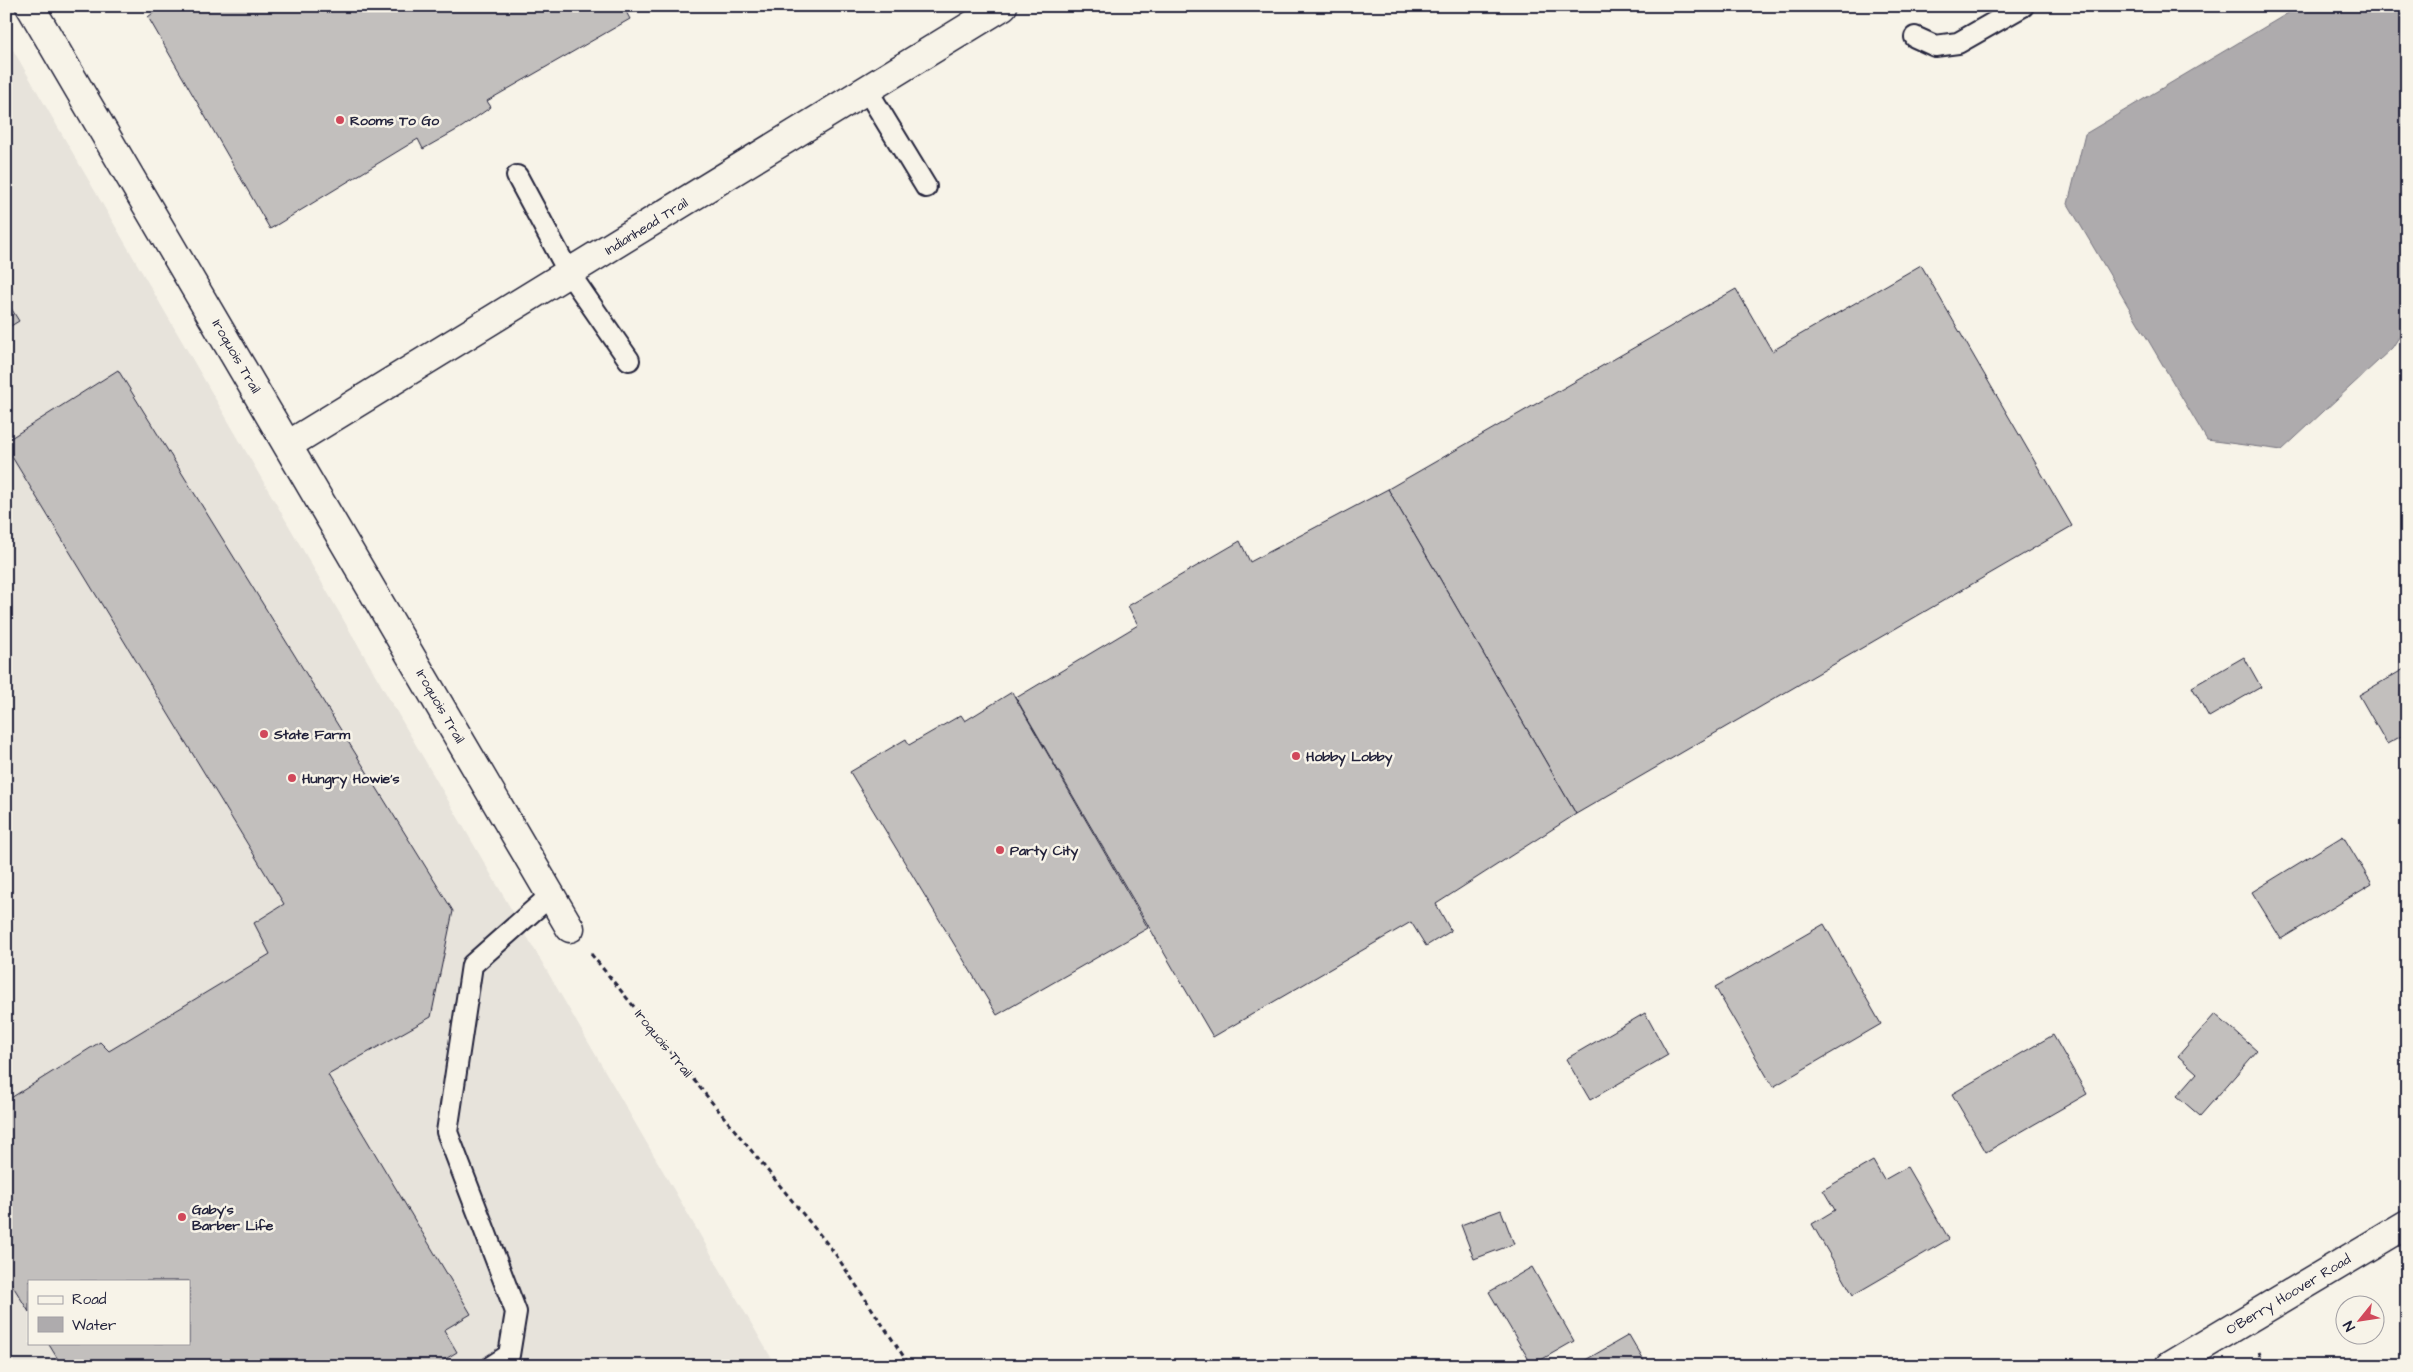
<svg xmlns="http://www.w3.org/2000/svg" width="2413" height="1372" viewBox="0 0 2413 1372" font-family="'Architects Daughter',sans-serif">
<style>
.built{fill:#e7e3db;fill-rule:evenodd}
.water{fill:#aeabad;stroke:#76747f}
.building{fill:#c2bfbd;stroke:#22223b}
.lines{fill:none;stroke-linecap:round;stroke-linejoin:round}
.service-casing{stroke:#22223b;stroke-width:24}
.minor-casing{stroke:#22223b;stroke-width:31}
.path{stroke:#22223b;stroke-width:3;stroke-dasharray:5 4;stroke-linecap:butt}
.service{stroke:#f7f3e8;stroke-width:20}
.minor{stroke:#f7f3e8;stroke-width:28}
.poi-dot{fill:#d1495b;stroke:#f7f3e8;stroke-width:2}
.labels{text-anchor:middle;stroke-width:5;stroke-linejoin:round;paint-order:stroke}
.poi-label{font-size:14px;font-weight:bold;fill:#22223b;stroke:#f7f3e8;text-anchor:start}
.street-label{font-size:14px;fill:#22223b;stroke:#f7f3e8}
</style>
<rect width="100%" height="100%" fill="#f7f3e8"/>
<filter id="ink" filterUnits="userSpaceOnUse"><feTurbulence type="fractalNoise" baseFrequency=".02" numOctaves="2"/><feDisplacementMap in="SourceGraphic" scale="10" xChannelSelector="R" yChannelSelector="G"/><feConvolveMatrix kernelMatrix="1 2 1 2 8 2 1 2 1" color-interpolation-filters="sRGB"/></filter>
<g filter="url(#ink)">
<path class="built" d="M6 45 12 48 776 1366H6ZM29 1281H189V1343H29Z"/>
<polygon class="water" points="2300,6 2407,6 2407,325 2392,348 2282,450 2207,440 2068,204 2085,134"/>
<g class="building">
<polygon points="162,6 623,6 630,19 487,101 491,107 462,127 423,149 418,139 270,229 148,17"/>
<polygon points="1921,265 2072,526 1576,814 1388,489 1736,289 1772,351"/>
<polygon points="6,300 19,321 6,329"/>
<polygon points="118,370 453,911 431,1017 328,1075 471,1314 444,1330 457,1352 434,1366 62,1366 48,1343 189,1343 189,1281 29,1281 29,1312 6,1275 6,1101 100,1042 109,1051 270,954 254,923 284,904 6,447 6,441"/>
<polygon points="1388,489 1576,814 1436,904 1451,931 1426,946 1411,922 1213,1037 1016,698 1138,625 1128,606 1240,541 1250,562"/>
<polygon points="2244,657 2261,687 2209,717 2192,687"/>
<polygon points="2404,669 2407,673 2407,733 2387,744 2359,695"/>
<polygon points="1012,692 1148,928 997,1015 850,772 906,739 909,745 961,715 965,721"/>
<polygon points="2343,836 2372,884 2281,939 2252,892"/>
<polygon points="1824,924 1881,1024 1773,1087 1715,987"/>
<polygon points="1645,1013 1668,1055 1590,1100 1566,1059"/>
<polygon points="2215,1014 2257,1051 2200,1116 2177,1096 2197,1073 2178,1056"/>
<polygon points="2053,1035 2087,1094 1986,1152 1952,1094"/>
<polygon points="1873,1161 1884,1180 1907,1167 1949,1239 1853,1295 1812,1224 1835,1210 1823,1190"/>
<polygon points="1501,1210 1514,1244 1474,1259 1461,1225"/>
<polygon points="1532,1267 1574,1341 1532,1365 1489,1292"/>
<polygon points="1629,1335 1647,1366 1584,1366 1582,1362"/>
</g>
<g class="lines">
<g class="service-casing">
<g id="service">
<polyline points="1915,37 1935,46 1958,43 2023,6"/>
<polyline points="867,90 926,187"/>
<polyline points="517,176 569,273 629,360"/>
<polyline points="492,1366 509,1355 516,1312 447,1132 472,965 551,895"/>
</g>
</g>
<g class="minor-casing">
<g id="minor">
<polyline points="30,6 570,928"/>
<polyline points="288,445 1003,6"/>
<polyline points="2169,1366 2407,1224"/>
</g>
</g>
<g class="path">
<polyline points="591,954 834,1252 910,1366"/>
<polyline points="2259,1352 2264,1366"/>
</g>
<use href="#service" class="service"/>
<use href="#minor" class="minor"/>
</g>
</g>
<g class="poi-dot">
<circle cx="340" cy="120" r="5"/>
<circle cx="264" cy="734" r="5"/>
<circle cx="1296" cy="756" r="5"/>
<circle cx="292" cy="778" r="5"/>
<circle cx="1000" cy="850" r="5"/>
<circle cx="182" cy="1217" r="5"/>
</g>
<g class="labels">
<g class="poi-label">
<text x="350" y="125">Rooms To Go</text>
<text x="274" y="739">State Farm</text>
<text x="1306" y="761">Hobby Lobby</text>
<text x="302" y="783">Hungry Howie's</text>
<text x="1010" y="855">Party City</text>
<text x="192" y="1214">Gaby's<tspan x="192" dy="16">Barber Life</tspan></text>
</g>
<g class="street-label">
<text transform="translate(646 226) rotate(-32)" y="5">Indianhead Trail</text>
<text transform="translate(237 356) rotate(60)" y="5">Iroquois Trail</text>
<text transform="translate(441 706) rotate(60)" y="5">Iroquois Trail</text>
<text transform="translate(664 1043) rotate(51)" y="5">Iroquois Trail</text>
<text transform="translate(2288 1294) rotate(-31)" y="5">O'Berry Hoover Road</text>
</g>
</g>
<rect width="2413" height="1372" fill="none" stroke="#f7f3e8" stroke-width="25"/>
<rect x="12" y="12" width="2388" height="1347" fill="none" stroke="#22223b" stroke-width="2" filter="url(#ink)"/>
<rect x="28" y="1280" width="162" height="65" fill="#f7f3e8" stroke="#a29fa3"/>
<rect x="38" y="1296" width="25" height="8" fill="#f7f3e8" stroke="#a29fa3"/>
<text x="72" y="1304" font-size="15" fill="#22223b">Road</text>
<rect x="38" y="1317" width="25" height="15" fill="#aeabad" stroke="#a29fa3"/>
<text x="72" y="1330" font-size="15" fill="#22223b">Water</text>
<g transform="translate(2360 1320) rotate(240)"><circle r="24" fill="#f7f3e8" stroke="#a29fa3"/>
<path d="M0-4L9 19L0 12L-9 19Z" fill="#d1495b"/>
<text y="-8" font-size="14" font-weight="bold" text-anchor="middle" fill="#22223b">N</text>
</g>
</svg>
